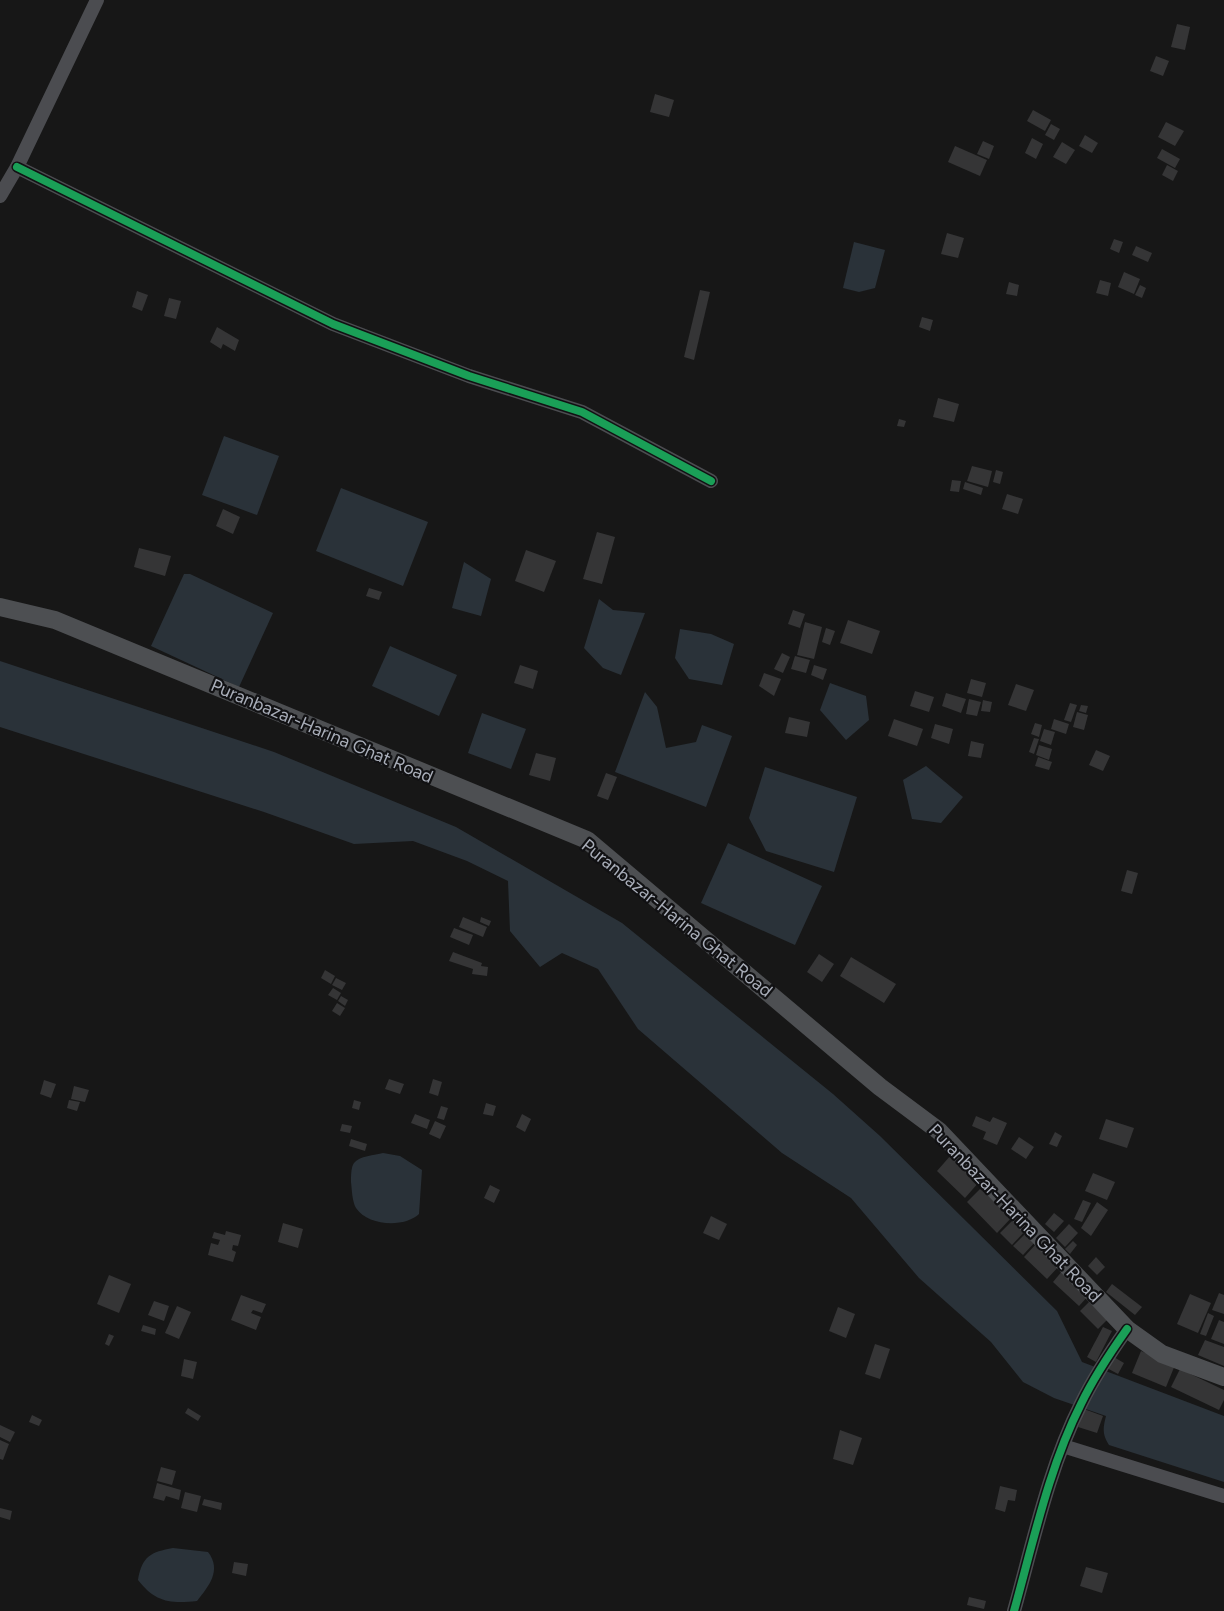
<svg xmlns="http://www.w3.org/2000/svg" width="1224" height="1611" viewBox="0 0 1224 1611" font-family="Figtree,sans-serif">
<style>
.water{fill:#2a3239}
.building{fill:#353536}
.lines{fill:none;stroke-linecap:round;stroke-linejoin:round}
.minor{stroke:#4b4c50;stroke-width:14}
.major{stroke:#4d4f52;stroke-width:18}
.cycleway-casing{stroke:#111113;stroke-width:11}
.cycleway{stroke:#1a9f57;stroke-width:8}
.labels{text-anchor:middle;stroke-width:4.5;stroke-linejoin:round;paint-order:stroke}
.street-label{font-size:18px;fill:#a8adb8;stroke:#111113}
</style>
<rect width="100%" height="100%" fill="#171717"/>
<g class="water">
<polygon points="854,242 885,250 875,288 859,292 843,288"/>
<polygon points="224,436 279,456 257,515 202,495"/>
<polygon points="341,488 428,522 403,586 316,551"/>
<polygon points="464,562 491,579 481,616 452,608"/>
<polygon points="184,574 190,574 273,613 239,687 151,646"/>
<polygon points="599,599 613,610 645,613 621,675 603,668 584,648"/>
<polygon points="680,629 711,634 734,644 722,685 689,679 675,658"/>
<polygon points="390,646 457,675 439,716 372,686"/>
<path d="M0 661 274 752 456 827 622 923 833 1094 880 1136 1057 1311 1082 1362 1224 1416V1482L1109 1445C1102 1434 1103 1428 1106 1416L1054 1398 1023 1382 991 1342 919 1278 851 1198 782 1153 638 1029 598 969 562 953 540 967 510 931 508 881 467 861 413 841 354 844 264 812 0 727Z"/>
<polygon points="830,683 866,696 869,720 846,740 820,710"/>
<polygon points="645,692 657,707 666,748 696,742 702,725 732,736 706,807 615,772"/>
<polygon points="482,713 526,729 511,769 468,753"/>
<polygon points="926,766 963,797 941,823 912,819 903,780"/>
<polygon points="765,767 857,797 834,872 766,851 749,818"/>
<polygon points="728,843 822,886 795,945 701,903"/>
<path d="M383 1153 400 1156 422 1170 419 1214C404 1228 368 1226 356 1208 352 1201 352 1190 351 1182 351 1176 351 1167 354 1163 359 1156 375 1155 383 1153Z"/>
<path d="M173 1548 208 1552C222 1570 209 1586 197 1601 170 1604 155 1602 138 1580 142 1556 151 1552 173 1548Z"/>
</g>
<g class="building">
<polygon points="1177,24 1190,27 1185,50 1171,47"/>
<polygon points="1156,56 1169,61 1163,76 1150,71"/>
<polygon points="655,94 674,100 669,117 650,112"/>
<polygon points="1033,110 1051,120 1045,131 1027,121"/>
<polygon points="1166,122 1184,131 1175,146 1158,137"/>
<polygon points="1051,124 1060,129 1054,140 1045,135"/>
<polygon points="1085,135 1098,143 1092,153 1079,146"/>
<polygon points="1032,138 1043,144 1036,159 1025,153"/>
<polygon points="983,141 994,146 989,159 977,154"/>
<polygon points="1062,142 1075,150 1066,164 1053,157"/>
<polygon points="955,146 987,160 980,176 948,162"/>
<polygon points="1162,149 1180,159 1175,168 1157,158"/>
<polygon points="1167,165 1178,171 1173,181 1162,175"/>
<polygon points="947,233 964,238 958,258 941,254"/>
<polygon points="1114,239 1123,242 1119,253 1110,249"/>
<polygon points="1136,246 1152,253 1148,262 1132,255"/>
<polygon points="1124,272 1140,279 1134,294 1118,287"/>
<polygon points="1100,280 1111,283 1108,296 1096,293"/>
<polygon points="1009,282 1019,285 1017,296 1006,294"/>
<polygon points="1140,285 1146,288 1142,298 1135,295"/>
<polygon points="700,290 710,292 694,360 684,357"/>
<polygon points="137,291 148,295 142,311 132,307"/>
<polygon points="169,298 181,301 176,319 164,316"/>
<polygon points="922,317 933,320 930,331 919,327"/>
<polygon points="217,327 239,340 235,351 223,344 221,349 210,342"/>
<polygon points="938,398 959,404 954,422 933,417"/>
<polygon points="899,419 906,421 904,427 897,426"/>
<polygon points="972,466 992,471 988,487 967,481"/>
<polygon points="996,470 1003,472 1000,484 993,482"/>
<polygon points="952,480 961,481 959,492 950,491"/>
<polygon points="965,482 983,488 981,495 963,489"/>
<polygon points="1007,494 1023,499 1018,514 1002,509"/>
<polygon points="223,509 240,517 233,534 216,526"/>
<polygon points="597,532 615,537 602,584 583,579"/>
<polygon points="139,548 171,556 165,576 134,567"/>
<polygon points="526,550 556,561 544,592 515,581"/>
<polygon points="369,588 382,592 379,600 366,596"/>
<polygon points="793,610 805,614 800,628 788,624"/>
<polygon points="848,620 880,631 872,654 840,643"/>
<polygon points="805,622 822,627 814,659 797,655"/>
<polygon points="826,628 835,631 830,645 822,642"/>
<polygon points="782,653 790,657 783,673 774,669"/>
<polygon points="795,656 810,660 806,673 791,669"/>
<polygon points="520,665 538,671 533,689 514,683"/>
<polygon points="814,665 827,669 823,680 811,675"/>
<polygon points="764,673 781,679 774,696 759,686"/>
<polygon points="971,679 986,683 982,697 967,693"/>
<polygon points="1016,684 1034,690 1026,711 1008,705"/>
<polygon points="915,691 934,697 929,712 910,706"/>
<polygon points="946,693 966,699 961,713 942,706"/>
<polygon points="969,699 981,702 977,716 966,714"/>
<polygon points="983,700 992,702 990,712 981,711"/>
<polygon points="1070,703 1077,705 1071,722 1064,720"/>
<polygon points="1081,705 1088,706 1086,713 1079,711"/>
<polygon points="1077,712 1088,715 1084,730 1073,727"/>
<polygon points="789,717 810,722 807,737 785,733"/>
<polygon points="894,719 923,729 917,746 888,736"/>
<polygon points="1054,719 1069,724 1066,734 1051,729"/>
<polygon points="1035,723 1042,725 1039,737 1031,734"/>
<polygon points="935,724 953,729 949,744 931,738"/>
<polygon points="1044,729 1055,732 1051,745 1040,741"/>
<polygon points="1034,738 1039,739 1034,754 1029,752"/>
<polygon points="971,741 984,744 981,758 968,756"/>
<polygon points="1039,745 1052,749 1049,760 1036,755"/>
<polygon points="1096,750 1110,756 1103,771 1089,765"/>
<polygon points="536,753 556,758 550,781 529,775"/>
<polygon points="1038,757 1052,762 1049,770 1035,766"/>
<polygon points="606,773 617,777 608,800 597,796"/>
<polygon points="1127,870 1138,873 1132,894 1121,891"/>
<polygon points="463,917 487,927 483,937 459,927"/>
<polygon points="481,917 491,921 489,926 480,922"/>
<polygon points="454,928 473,935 469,945 450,937"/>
<polygon points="453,952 482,963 481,966 488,967 487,976 472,974 473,969 449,961"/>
<polygon points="819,954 834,964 822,982 807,972"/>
<polygon points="851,957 896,984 884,1003 840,976"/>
<polygon points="325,970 335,976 331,984 321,978"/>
<polygon points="336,978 346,983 342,990 332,985"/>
<polygon points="333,988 341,993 337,1000 328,995"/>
<polygon points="341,996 348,1000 345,1006 338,1001"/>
<polygon points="337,1003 345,1008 340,1016 332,1011"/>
<polygon points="389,1079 404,1084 400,1094 385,1089"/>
<polygon points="433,1079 442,1082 438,1096 429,1093"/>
<polygon points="44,1080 56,1084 51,1098 40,1094"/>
<polygon points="74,1086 89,1090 85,1102 71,1099"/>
<polygon points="69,1100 80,1102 77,1111 67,1108"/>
<polygon points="354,1100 361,1102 359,1110 352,1108"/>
<polygon points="486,1103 496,1106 493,1116 483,1114"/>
<polygon points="441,1106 448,1108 444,1120 437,1118"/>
<polygon points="415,1114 430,1120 427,1129 411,1123"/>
<polygon points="522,1114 531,1119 525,1132 516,1127"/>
<polygon points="976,1116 990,1122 993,1117 1007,1123 997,1145 983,1139 986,1132 972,1126"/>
<polygon points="1106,1119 1134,1128 1127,1148 1099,1139"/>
<polygon points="435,1121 446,1126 440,1139 429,1134"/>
<polygon points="342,1124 352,1126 350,1133 340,1131"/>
<polygon points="1055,1132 1062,1136 1057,1147 1049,1144"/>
<polygon points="1019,1137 1034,1147 1026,1159 1011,1149"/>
<polygon points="351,1139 367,1144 365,1151 349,1146"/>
<polygon points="951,1155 979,1182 965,1198 937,1171"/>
<polygon points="1093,1173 1115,1182 1107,1200 1085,1191"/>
<polygon points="490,1185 500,1190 494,1203 484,1198"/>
<polygon points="982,1187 1012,1217 997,1233 967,1202"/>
<polygon points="1083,1200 1091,1203 1082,1222 1074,1219"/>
<polygon points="1097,1202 1108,1210 1091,1236 1081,1228"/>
<polygon points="1054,1213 1064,1221 1054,1232 1045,1224"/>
<polygon points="711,1216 727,1224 719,1240 703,1233"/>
<polygon points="1014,1219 1026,1230 1012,1245 1000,1233"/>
<polygon points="283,1223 303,1229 298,1248 278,1242"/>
<polygon points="1069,1224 1078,1233 1065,1247 1056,1238"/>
<polygon points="226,1231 241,1235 238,1246 233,1245 232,1250 236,1252 233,1262 208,1255 211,1243 218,1245 220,1240 212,1238 214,1232 225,1235"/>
<polygon points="1027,1232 1036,1241 1023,1255 1013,1246"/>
<polygon points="1073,1241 1077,1245 1070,1254 1065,1249"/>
<polygon points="1037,1243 1060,1265 1047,1279 1024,1257"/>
<polygon points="1096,1257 1105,1267 1097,1275 1088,1266"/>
<polygon points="1063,1270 1089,1295 1079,1306 1053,1282"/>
<polygon points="109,1275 131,1284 119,1313 97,1304"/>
<polygon points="1112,1284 1142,1307 1135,1315 1106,1292"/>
<polygon points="1219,1293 1224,1295 1224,1314 1212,1310"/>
<polygon points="1190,1294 1211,1303 1198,1333 1177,1324"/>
<polygon points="241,1295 266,1304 262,1313 253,1310 251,1313 261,1317 256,1330 231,1320"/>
<polygon points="154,1301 169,1306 164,1321 148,1315"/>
<polygon points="1089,1302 1107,1320 1098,1329 1080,1311"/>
<polygon points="177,1306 191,1312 179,1339 165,1333"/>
<polygon points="838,1307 855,1314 846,1338 829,1331"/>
<polygon points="1208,1313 1214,1316 1206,1336 1200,1334"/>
<polygon points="1219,1320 1224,1322 1224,1344 1211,1339"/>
<polygon points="143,1325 156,1329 155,1335 141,1331"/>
<polygon points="1103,1327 1112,1331 1096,1362 1087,1357"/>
<polygon points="109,1334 114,1336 109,1346 105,1344"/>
<polygon points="1205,1340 1224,1347 1224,1366 1198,1355"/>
<polygon points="875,1344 890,1349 880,1379 865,1374"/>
<polygon points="1141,1351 1175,1365 1166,1387 1132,1373"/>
<polygon points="1112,1356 1124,1363 1118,1374 1105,1367"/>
<polygon points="184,1359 197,1362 193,1379 181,1376"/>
<polygon points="1180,1369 1224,1390 1224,1400 1219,1410 1171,1387"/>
<polygon points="188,1408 201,1416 198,1421 185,1413"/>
<polygon points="1084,1409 1103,1416 1097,1433 1078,1427"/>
<polygon points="32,1415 42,1420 39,1426 29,1422"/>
<polygon points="0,1425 15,1432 10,1442 0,1437"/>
<polygon points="840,1430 862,1438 853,1465 833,1459"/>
<polygon points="0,1440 9,1444 3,1460 0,1459"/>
<polygon points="161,1467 176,1471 172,1485 157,1481"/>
<polygon points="157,1483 181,1490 179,1500 166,1496 164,1501 153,1498"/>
<polygon points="1000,1486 1017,1490 1015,1501 1008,1500 1005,1512 995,1509"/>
<polygon points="185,1492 201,1496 197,1512 181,1508"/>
<polygon points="204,1499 222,1503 221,1510 202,1505"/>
<polygon points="0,1508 12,1511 10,1520 0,1517"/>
<polygon points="234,1562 248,1564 246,1576 232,1573"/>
<polygon points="1086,1567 1108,1573 1102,1593 1080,1586"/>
<polygon points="969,1597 986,1601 984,1609 967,1605"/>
</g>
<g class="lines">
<g class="minor">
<polyline points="17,167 333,324 469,376 582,412 711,481"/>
<polyline points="0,196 17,167 97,0"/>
<polyline points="1063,1446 1224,1496"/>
<path d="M1014 1611C1033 1543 1049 1467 1081 1404 1094 1377 1110 1353 1127 1329"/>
</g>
<polyline class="major" points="0,607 55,620 587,840 880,1087 939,1131 1127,1329 1162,1354 1224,1377"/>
<g class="cycleway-casing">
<g id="cycleway">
<polyline points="17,167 333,324 469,376 582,412 711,481"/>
<path d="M1014 1611C1033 1543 1049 1467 1081 1404 1094 1377 1110 1353 1127 1329"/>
</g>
</g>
<use href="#cycleway" class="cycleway"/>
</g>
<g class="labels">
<g class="street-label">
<text transform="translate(322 731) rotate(23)" y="6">Puranbazar-Harina Ghat Road</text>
<text transform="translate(677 918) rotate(39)" y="6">Puranbazar-Harina Ghat Road</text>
<text transform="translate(1015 1213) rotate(46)" y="6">Puranbazar-Harina Ghat Road</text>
</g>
</g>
</svg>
